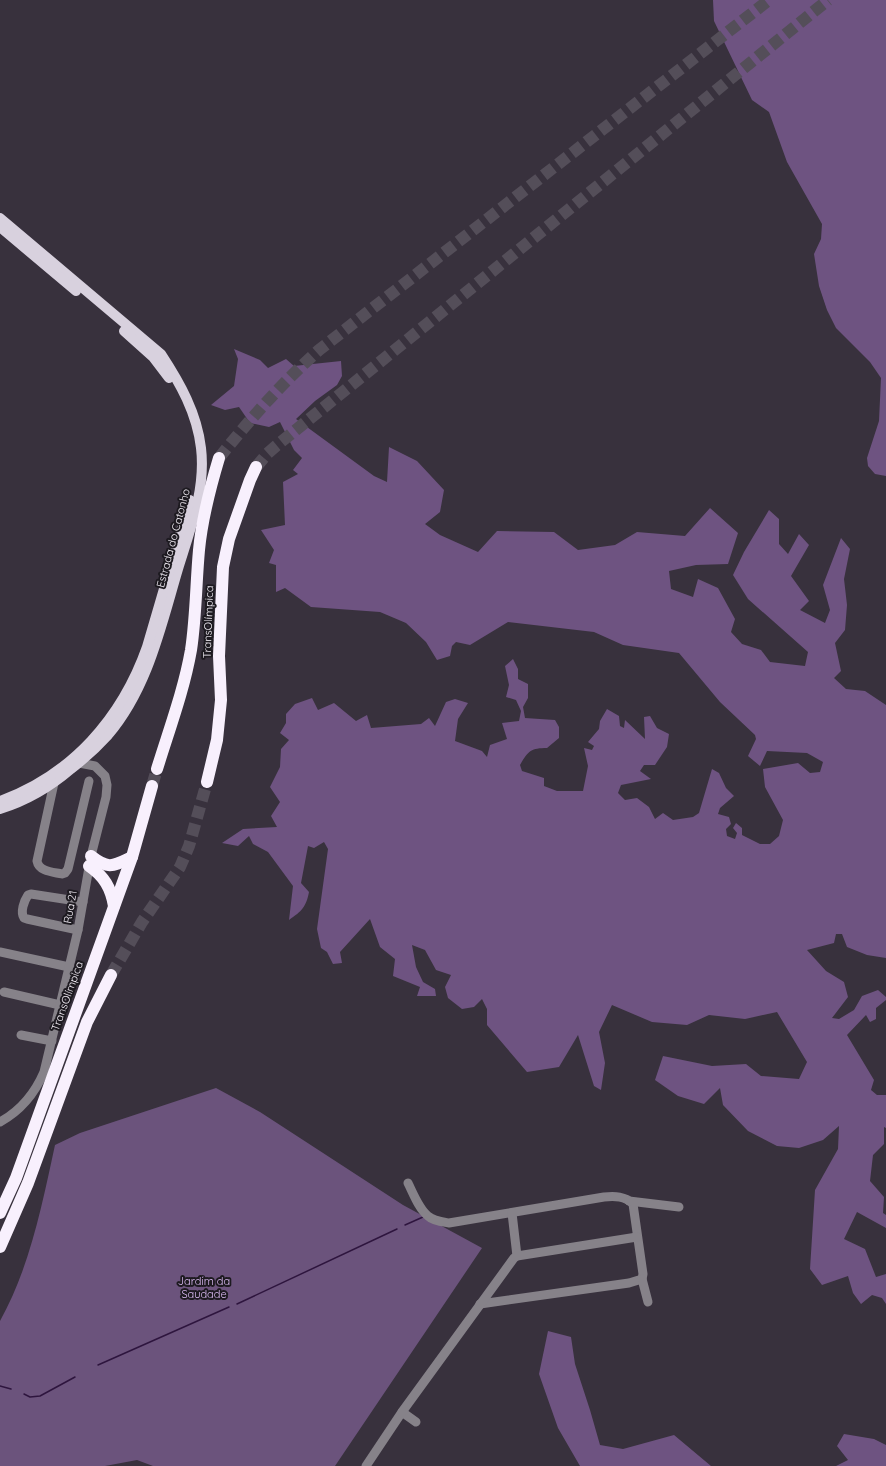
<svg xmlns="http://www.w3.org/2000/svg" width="886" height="1466" viewBox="0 0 886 1466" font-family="Quicksand,sans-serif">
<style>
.green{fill:#6b537c}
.forest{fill:#6e5381}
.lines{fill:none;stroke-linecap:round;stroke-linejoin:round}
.stream{stroke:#2e153e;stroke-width:1.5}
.highway-tunnel{stroke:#544e59;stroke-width:12;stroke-dasharray:12 6;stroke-linecap:butt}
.minor{stroke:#868289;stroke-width:9}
.major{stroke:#d8d1de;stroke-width:10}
.highway{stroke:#f8f0fd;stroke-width:12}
.labels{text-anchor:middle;stroke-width:4;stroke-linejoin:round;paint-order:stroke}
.street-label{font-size:11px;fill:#f6f1f9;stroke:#1d1a20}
.park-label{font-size:11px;fill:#debdf7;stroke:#1d1a20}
</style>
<rect width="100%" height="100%" fill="#38313d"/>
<path class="green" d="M216 1088 260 1112 403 1205 482 1248 335 1466H153L137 1460 105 1466H0V1321C30 1267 42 1205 55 1145L80 1133Z"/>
<g class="forest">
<polygon points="713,0 886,0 886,476 875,474 868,466 867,458 879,421 881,378 870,362 836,328 827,310 819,286 814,254 821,239 822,224 787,162 769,112 752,100 714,21"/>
<path d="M234 349 260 360 268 368 286 359 294 366 341 361 342 376 337 385 315 401 296 419 374 476 387 482 389 447 417 461 444 490 440 512 425 524 440 535 478 552 497 531 554 532 578 550 615 545 637 532 685 536 710 508 738 533 728 564 696 565 669 571 671 589 693 597 698 579 718 588 735 619 731 632 742 644 761 650 770 662 805 666 808 652 748 599 733 575 744 552 769 510 779 519V544L788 554 799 534 809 545 791 576 809 601 800 610 825 623 830 610 823 585 841 538 850 549 844 579 847 605 845 630 835 643 841 671 834 678 846 689 865 691 886 705V958L867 955 847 947 842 934H836L834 943 807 950 826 971 844 982 848 997 832 1018 839 1019 854 1010 862 996 878 990 886 997V1000L876 1008V1019L870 1022 866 1015 847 1035 874 1080 871 1090 877 1095H886V1128L884 1127V1144L873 1155 870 1181 884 1197 883 1213 886 1215V1228L857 1212 844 1239 865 1249 876 1277 886 1274V1304L882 1298 872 1295 861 1304 853 1293 848 1276 822 1285 810 1269 815 1190 838 1149 839 1126 823 1140 799 1148 777 1146 748 1131 723 1105 720 1088 704 1104 678 1096 655 1080 663 1056 712 1066 746 1064 761 1076 799 1079 807 1062 777 1012 745 1019 709 1015 687 1025 652 1022 612 1005 599 1032 605 1063 601 1090 594 1086 578 1035 559 1067 527 1072 487 1025V1009L482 999 474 1007 462 1009 448 998 445 987 451 975 436 970 425 950 412 945 416 967 423 982 435 989 436 996H417L420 987 393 976 395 959 380 947 370 919 340 952 342 963 333 964 327 952 321 948 317 929 328 849 324 842 314 848 308 846 301 883 309 892C306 907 302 911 289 920L293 886 268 852 253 844 249 836 238 846 222 843 243 829 277 827 271 816 280 802 270 787 280 767 281 749 289 740 280 733 286 723V714L295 704 312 698 318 710 334 703 356 721 367 715 371 728 421 724 429 718 435 726 446 702 455 699 468 703 458 719 455 741 482 751 487 757 490 745 507 739 502 723 519 721 521 711 516 700 506 697 509 685 505 666 513 659 518 669V679L528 684V698L523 707 525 718 555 720 559 727V738L547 748C531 748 528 751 520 765L522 771 544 778V786L557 791H583L588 766 584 748 592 750 594 746 588 742 599 729 600 721 607 709 619 716 620 726 624 728 625 720 645 739 644 717 650 716 657 728 669 734 667 747 655 765H644L640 771 651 779 621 785 618 793 625 800 637 798 649 807 655 819 663 813 673 820 693 817 699 813 712 769 719 773 726 788 734 796 720 808 718 814 729 817 731 824 726 829 727 836 735 839 737 833 733 828 736 823 742 828V835L760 844H770L779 836 783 820 765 787 763 769 798 763 810 773 820 772 823 762 807 753 767 751 760 766 748 756 756 739 755 735 720 702 679 653 623 645 594 632 508 622 470 645 456 642 452 646 450 656 437 660 426 642 406 623 380 612 311 607 285 588 276 592V565L269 563 274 550 261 530 285 525 283 482 298 474 293 470 302 458 294 450 280 422 269 427 250 423 239 407 225 410 211 405 234 386 238 359Z"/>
<polygon points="548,1331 571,1337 575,1364 590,1410 600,1445 623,1449 674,1435 711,1466 580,1466 558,1428 539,1374"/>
<polygon points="844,1434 874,1439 886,1445 886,1466 836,1466 848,1460 837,1446"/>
</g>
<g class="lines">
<g class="stream">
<polyline points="405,1225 423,1217"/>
<polyline points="237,1304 397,1229"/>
<polyline points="98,1365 229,1307"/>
<polyline points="0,1386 11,1389"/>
<polyline points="24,1394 30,1397 40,1396 75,1377"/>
</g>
<g class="highway-tunnel">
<path d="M219 458C250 419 282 383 319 350L769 0"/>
<polyline points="256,467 267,454 276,446 828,0"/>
<polyline points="152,786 157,769"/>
<polyline points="111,975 142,922 180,867 189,846 207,782"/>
</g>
<g class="minor">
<path d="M54 783 37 861C39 872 54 872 62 874L65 873 68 869 89 781"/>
<path d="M78 930 27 919 24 918C20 912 24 901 28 895L31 894 83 902"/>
<polyline points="0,952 69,967"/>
<polyline points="4,992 60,1005"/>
<polyline points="21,1035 52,1041"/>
<path d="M0 1122C20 1111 35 1093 44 1072L78 930 91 856 106 797 107 785 105 776 95 766 79 763"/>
<path d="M408 1183C413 1193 419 1209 428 1216 433 1221 443 1222 449 1223L604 1197C615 1196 625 1196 633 1204L643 1274 642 1279 629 1283 480 1304"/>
<polyline points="629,1201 679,1207"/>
<polyline points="512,1213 517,1256"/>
<polyline points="642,1279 648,1302"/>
<polyline points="402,1412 416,1422"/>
<polyline points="366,1466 402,1412 514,1258 517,1256 637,1237"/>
</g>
<g class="major">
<path d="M0 218 161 354C180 383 197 413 201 448 206 489 190 530 178 569 161 626 148 688 108 735 97 747 84 759 71 769 50 787 26 801 0 809"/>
<polyline points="0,227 76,291"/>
<polyline points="124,331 153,357 169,378"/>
<path d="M0 801C72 775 122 718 147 647L190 500"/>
</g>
<g class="highway">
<path d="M157 769C169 730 184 690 191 650 196 617 196 583 199 550 202 518 210 488 219 458"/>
<polyline points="207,782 217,740 221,700 219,656 223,567 229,539 250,480 256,467"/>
<path d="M91 856C109 870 113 866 132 857"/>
<path d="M89 866C104 876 111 888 114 906"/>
<polyline points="0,1213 16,1178 132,857 152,786"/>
<polyline points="0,1247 28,1183 87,1022 111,975"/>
</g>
</g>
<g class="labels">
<g class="street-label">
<text transform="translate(173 538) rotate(-75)" y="4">Estrada do Catonho</text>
<text transform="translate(208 622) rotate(-88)" y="4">TransOlímpica</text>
<text transform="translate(70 907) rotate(-80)" y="4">Rua 21</text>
<text transform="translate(67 996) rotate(-70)" y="4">TransOlímpica</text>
</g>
<g class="park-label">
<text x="204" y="1285">Jardim da<tspan x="204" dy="13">Saudade</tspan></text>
</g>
</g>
</svg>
